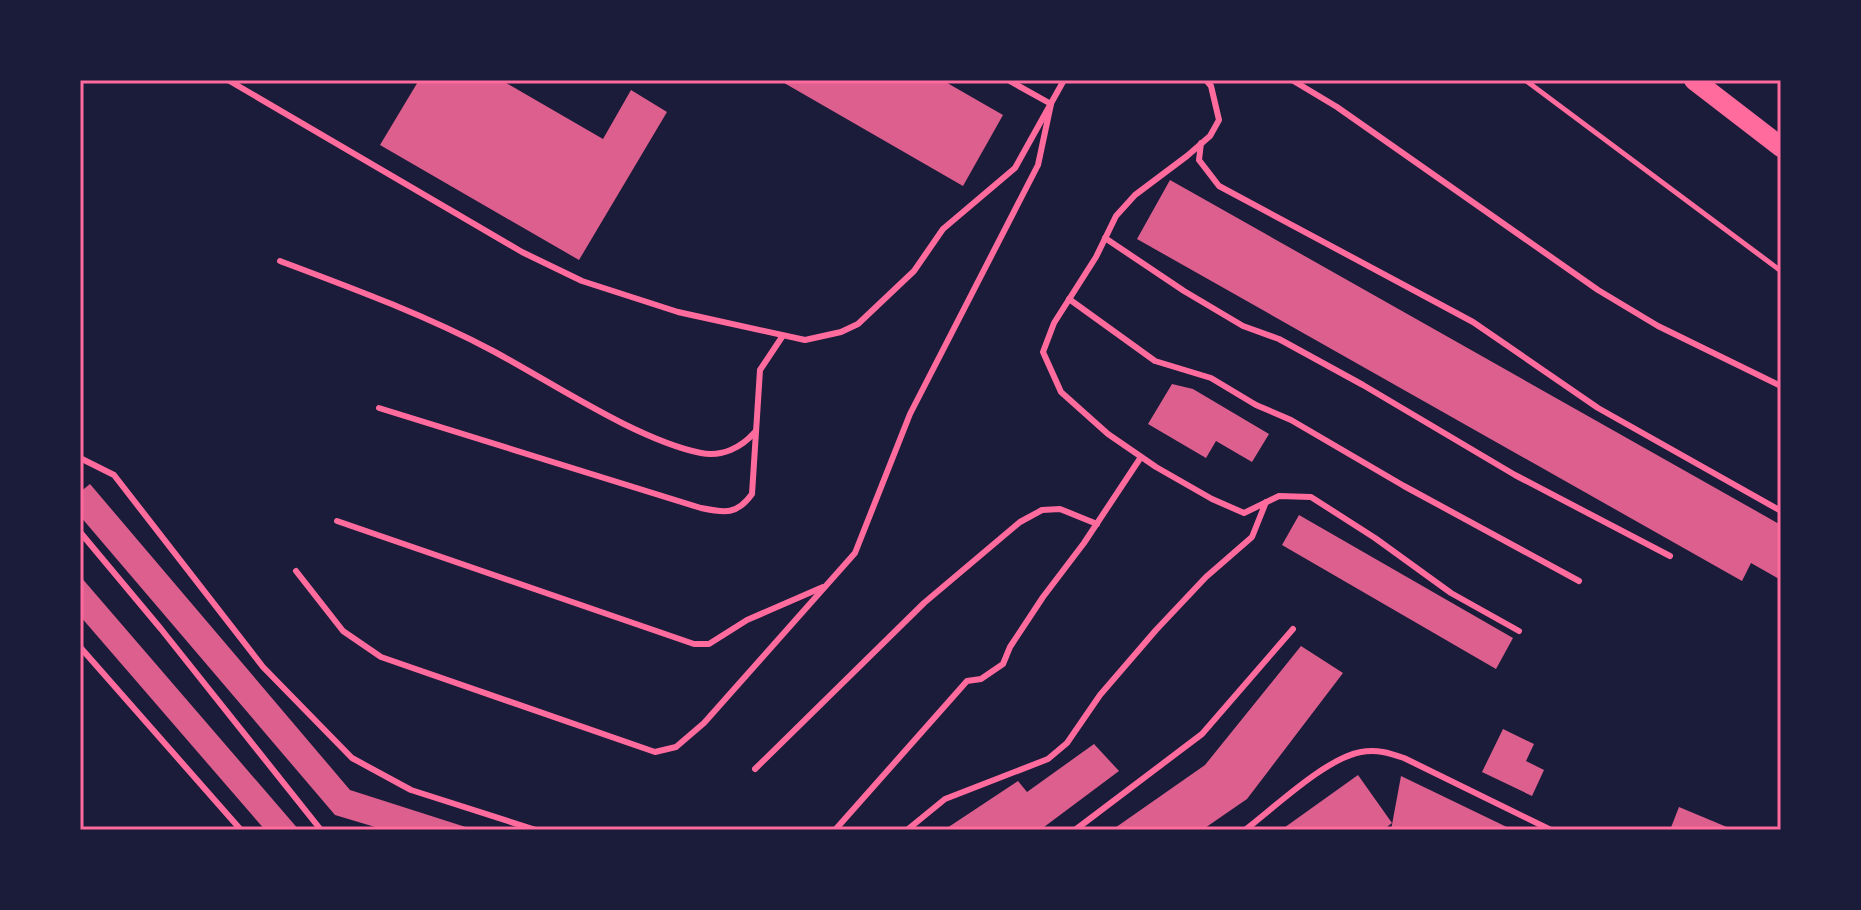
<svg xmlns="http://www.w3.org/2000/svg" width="1861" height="910" viewBox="0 0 1861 910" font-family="'Nunito Sans',sans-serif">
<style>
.building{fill:#dd5f8e}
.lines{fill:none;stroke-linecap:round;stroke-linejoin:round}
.path{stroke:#ff6b9d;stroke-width:5}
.service{stroke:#ff6b9d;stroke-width:6}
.primary{stroke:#ff6b9d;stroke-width:20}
.neatline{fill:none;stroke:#ff6b9d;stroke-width:3}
</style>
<rect width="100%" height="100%" fill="#1b1b3a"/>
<g class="building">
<polygon points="419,80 501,80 603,139 631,90 667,112 579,260 380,145"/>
<polygon points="779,80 942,80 1003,115 963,186"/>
<polygon points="1170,180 1781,525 1781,580 1751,563 1742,581 1137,239"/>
<polygon points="1172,384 1193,389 1269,434 1252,462 1216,441 1206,458 1148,424"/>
<polygon points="90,484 350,790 475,830 385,830 335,815 80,516 80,492"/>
<polygon points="1299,515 1513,638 1496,669 1282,545"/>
<polygon points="80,576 299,830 265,830 80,616"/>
<polygon points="1301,646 1343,673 1247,799 1202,830 1112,830 1205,765"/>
<polygon points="1503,729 1534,744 1526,761 1544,770 1532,796 1482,772"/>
<polygon points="1094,744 1119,771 1040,830 944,830 1018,781 1027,792"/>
<polygon points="1358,775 1392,823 1383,830 1281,830"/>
<polygon points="1401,776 1513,830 1391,830"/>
<polygon points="1679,807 1734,830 1670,830"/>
</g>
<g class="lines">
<polyline class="path" points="1525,80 1781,271"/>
<g class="service">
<polyline points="228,80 522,252 582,281 678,312 805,340 841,332 858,324 914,271 943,229 1015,168 1064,80"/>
<polyline points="1008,80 1051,104"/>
<polyline points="1206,80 1211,86 1219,120 1210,136 1187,156 1135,195 1116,216 1096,257 1054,323 1043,352 1061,392 1108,434 1156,467 1212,499 1244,513 1279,496 1311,497 1375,538 1451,593 1519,631"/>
<polyline points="1292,80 1337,107 1598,290 1658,326 1781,386"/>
<polyline points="1201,143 1199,160 1219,186 1473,322 1598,408 1781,511"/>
<polyline points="1105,238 1184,291 1243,326 1279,339 1363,385 1515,475 1670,556"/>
<path d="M280 261C352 288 425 315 493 351 553 383 637 440 701 453 722 457 741 448 755 432"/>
<polyline points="1069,299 1155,361 1211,378 1256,405 1291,420 1404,486 1579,581"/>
<path d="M379 408 701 508C725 513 737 515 752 494L760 370 782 337"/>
<polyline points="80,458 114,475 263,667 352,758 411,790 536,830"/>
<polyline points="337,521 694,644 709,644 747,620 823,587"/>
<polyline points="80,532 161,629 321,830"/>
<polyline points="296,571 343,631 381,657 655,752 676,747 704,723 855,553 910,414 1038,165 1051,104"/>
<polyline points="80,647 241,830"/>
<polyline points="755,769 924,603 1020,522 1042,510 1060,509 1097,524"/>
<polyline points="835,830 967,681 981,679 1003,664 1010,647 1043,597 1084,543 1141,457"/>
<polyline points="907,830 945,799 1048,759 1067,743 1100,695 1156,630 1206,577 1252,537 1266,502"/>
<polyline points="1075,830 1202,734 1293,629"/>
<path d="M1245 830C1274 808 1326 758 1361 752 1377 749 1389 753 1404 758L1551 830"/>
</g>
<polyline class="primary" points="1694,80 1781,147"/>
</g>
<rect width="1861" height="910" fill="none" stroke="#1b1b3a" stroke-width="164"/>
<rect x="82" y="82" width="1697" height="746" class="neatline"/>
</svg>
